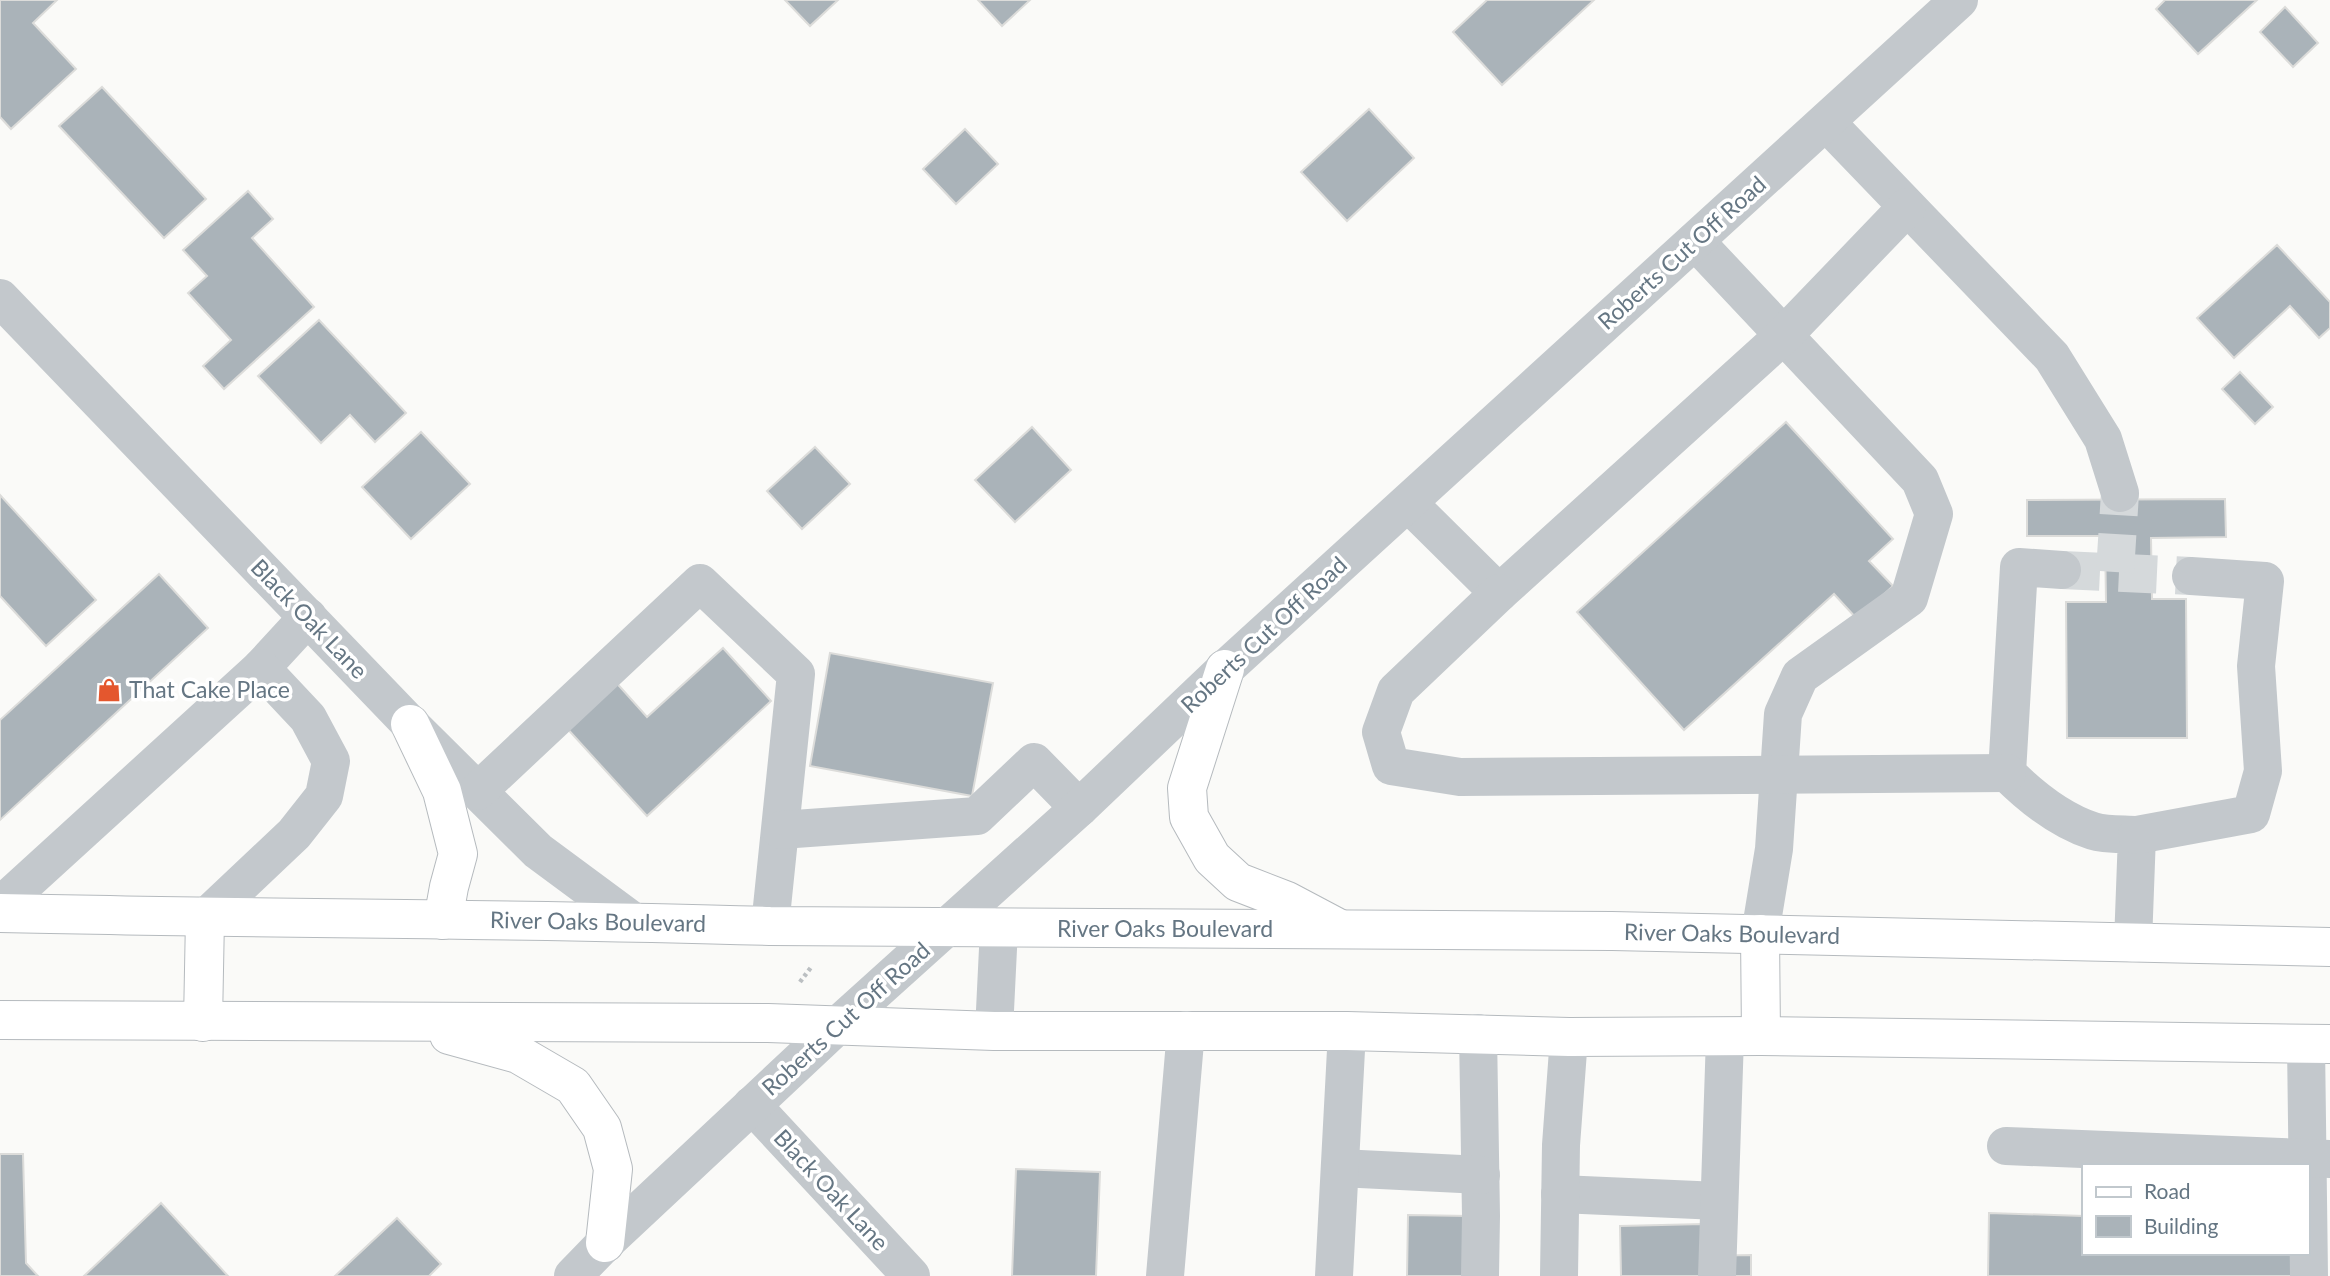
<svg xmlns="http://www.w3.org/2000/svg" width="2330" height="1276" viewBox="0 0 2330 1276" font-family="Lato,sans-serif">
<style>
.building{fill:#aab3b9;stroke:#dcdcda;stroke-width:2}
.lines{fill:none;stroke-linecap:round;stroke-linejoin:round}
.minor-tunnel{stroke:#d5d9db;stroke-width:38;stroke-dasharray:38 19;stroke-linecap:butt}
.major-casing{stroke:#b5babe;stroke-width:40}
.path{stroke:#bbbfc2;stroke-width:4.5;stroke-dasharray:3.5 3.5;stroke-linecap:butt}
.minor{stroke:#c3c8cc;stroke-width:38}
.major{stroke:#fff;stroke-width:38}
.labels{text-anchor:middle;stroke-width:7;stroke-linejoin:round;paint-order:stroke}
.street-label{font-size:23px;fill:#657683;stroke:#fff}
.poi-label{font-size:23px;fill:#657683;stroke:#fff;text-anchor:start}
</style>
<rect width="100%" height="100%" fill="#fafaf8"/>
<g class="building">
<polygon points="0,0 57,0 33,23 76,69 11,129 0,117"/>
<polygon points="785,0 838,0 810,26"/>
<polygon points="978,0 1030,0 1002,26"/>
<polygon points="1487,0 1594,0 1502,85 1453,32"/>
<polygon points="2165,0 2257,0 2198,54 2156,9"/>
<polygon points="2285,7 2318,43 2293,67 2260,32"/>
<polygon points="102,87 206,199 164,238 59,126"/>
<polygon points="1369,109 1414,158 1347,221 1301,172"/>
<polygon points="965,129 998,164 956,204 923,169"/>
<polygon points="248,191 273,219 252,238 314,307 224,389 203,366 231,340 188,293 207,276 183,250"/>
<polygon points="2277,245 2330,302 2330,328 2319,338 2290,306 2234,358 2197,318"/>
<polygon points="319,320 406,413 375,442 350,415 321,443 258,376"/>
<polygon points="2240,372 2273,407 2255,424 2222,389"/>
<polygon points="1786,422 1893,539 1869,561 1893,586 1857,619 1834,594 1684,730 1577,612"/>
<polygon points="1032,427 1071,470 1015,522 975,480"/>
<polygon points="421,432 470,484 411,539 362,487"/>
<polygon points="815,447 850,484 802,529 767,491"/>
<polygon points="0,495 96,600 46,646 0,596"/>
<polygon points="2225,499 2226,537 2151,538 2152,599 2186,599 2187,738 2067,738 2066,602 2106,602 2105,536 2027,536 2027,500"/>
<polygon points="159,574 208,628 0,820 0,720"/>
<polygon points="723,648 771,701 647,816 564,725 613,679 647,717"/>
<polygon points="830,653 993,683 972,796 810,766"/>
<polygon points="0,1154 23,1154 26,1263 38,1276 0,1276"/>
<polygon points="1016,1169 1100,1172 1096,1276 1012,1276"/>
<polygon points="161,1203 228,1276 84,1276"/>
<polygon points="1989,1213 2083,1216 2083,1253 2296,1253 2296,1276 1988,1276"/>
<polygon points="1408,1215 1469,1216 1468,1276 1407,1276"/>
<polygon points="397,1218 441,1264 429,1276 335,1276"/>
<polygon points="1703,1224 1703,1256 1751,1255 1751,1276 1621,1276 1620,1226"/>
</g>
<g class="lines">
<g class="minor-tunnel">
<polyline points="2062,570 2191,576"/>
<polyline points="2115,572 2120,493"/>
</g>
<g class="major-casing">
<g id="major">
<polyline points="1225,669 1187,788 1189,817 1212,858 1238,882 1287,901 1338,928"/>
<polyline points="410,724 442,791 458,854 449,887 443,920"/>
<path d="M0 913C257 919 514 918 770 926L1612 931 2330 947"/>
<polyline points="1760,934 1761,1036"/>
<polyline points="0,1020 768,1023 994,1031 1347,1031 1569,1037 1761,1036 2330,1044"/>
<polyline points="203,1022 205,918"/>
<polyline points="449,1035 518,1054 573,1086 602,1128 613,1169 605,1243"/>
</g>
</g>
<polyline class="path" points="800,982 812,966"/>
<g class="minor">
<polyline points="1826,122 2052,357 2103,439 2120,493"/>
<polyline points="1695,241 1920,480 1934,514 1909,598 1800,676 1783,714 1774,849 1760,934"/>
<polyline points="0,298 410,724 538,851 634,922"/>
<polyline points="1408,503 1499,593 1784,335 1907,207"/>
<path d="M2062 570 2019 567 2007 773C2031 797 2059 820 2093 831 2106 835 2123 834 2137 835L2133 943"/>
<polyline points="1499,593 1396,691 1381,732 1391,766 1460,777 2007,773"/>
<polyline points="261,668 308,617"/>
<polyline points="478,791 700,583 796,674 770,926"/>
<polyline points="781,830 977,816 1034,762 1079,808"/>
<polyline points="2137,835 2251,814 2263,771 2256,666 2265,581 2191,576"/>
<polyline points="0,906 261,668 308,718 331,761 324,796 294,834 205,918"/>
<polyline points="994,1031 999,928"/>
<polyline points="1478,1033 1481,1216 1480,1276"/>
<polyline points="2306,1044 2309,1276"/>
<polyline points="752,1105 911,1276"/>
<polyline points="2006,1146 2330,1159"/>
<polyline points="1340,1168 1481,1175"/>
<polyline points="1560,1194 1719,1201"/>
<polyline points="573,1276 605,1243 838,1025 1079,808 1225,669 1959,0"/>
<polyline points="1165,1276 1186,1030"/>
<polyline points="1334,1276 1347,1031"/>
<polyline points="1559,1276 1561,1145 1569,1037"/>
<polyline points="1717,1276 1725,1037"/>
</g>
<use href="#major" class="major"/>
</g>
<defs>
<g id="shop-bare" transform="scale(1.89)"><path d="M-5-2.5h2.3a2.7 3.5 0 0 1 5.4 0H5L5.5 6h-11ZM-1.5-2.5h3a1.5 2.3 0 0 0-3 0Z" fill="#e4572e" stroke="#fff" stroke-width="2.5" paint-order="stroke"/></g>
</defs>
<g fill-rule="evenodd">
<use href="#shop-bare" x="109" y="690"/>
</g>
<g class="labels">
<g class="street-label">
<text transform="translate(1682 253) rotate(-42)" y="8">Roberts Cut Off Road</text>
<text transform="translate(309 619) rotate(46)" y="8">Black Oak Lane</text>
<text transform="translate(1264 635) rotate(-43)" y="8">Roberts Cut Off Road</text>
<text transform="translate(598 922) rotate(1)" y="8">River Oaks Boulevard</text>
<text x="1165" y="937">River Oaks Boulevard</text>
<text transform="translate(1732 934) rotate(1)" y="8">River Oaks Boulevard</text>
<text transform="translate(846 1019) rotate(-42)" y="8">Roberts Cut Off Road</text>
<text transform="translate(831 1190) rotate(47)" y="8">Black Oak Lane</text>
</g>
<g class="poi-label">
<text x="129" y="698">That Cake Place</text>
</g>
</g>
<rect x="2082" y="1164" width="228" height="91" fill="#ffffff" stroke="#c1c8cd" stroke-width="2"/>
<rect x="2096" y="1187" width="35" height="10" fill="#ffffff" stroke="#c1c8cd" stroke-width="2"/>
<text x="2144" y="1199" font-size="21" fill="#657683">Road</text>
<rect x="2096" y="1216" width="35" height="21" fill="#aab3b9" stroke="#c1c8cd" stroke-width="2"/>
<text x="2144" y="1234" font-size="21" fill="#657683">Building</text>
</svg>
